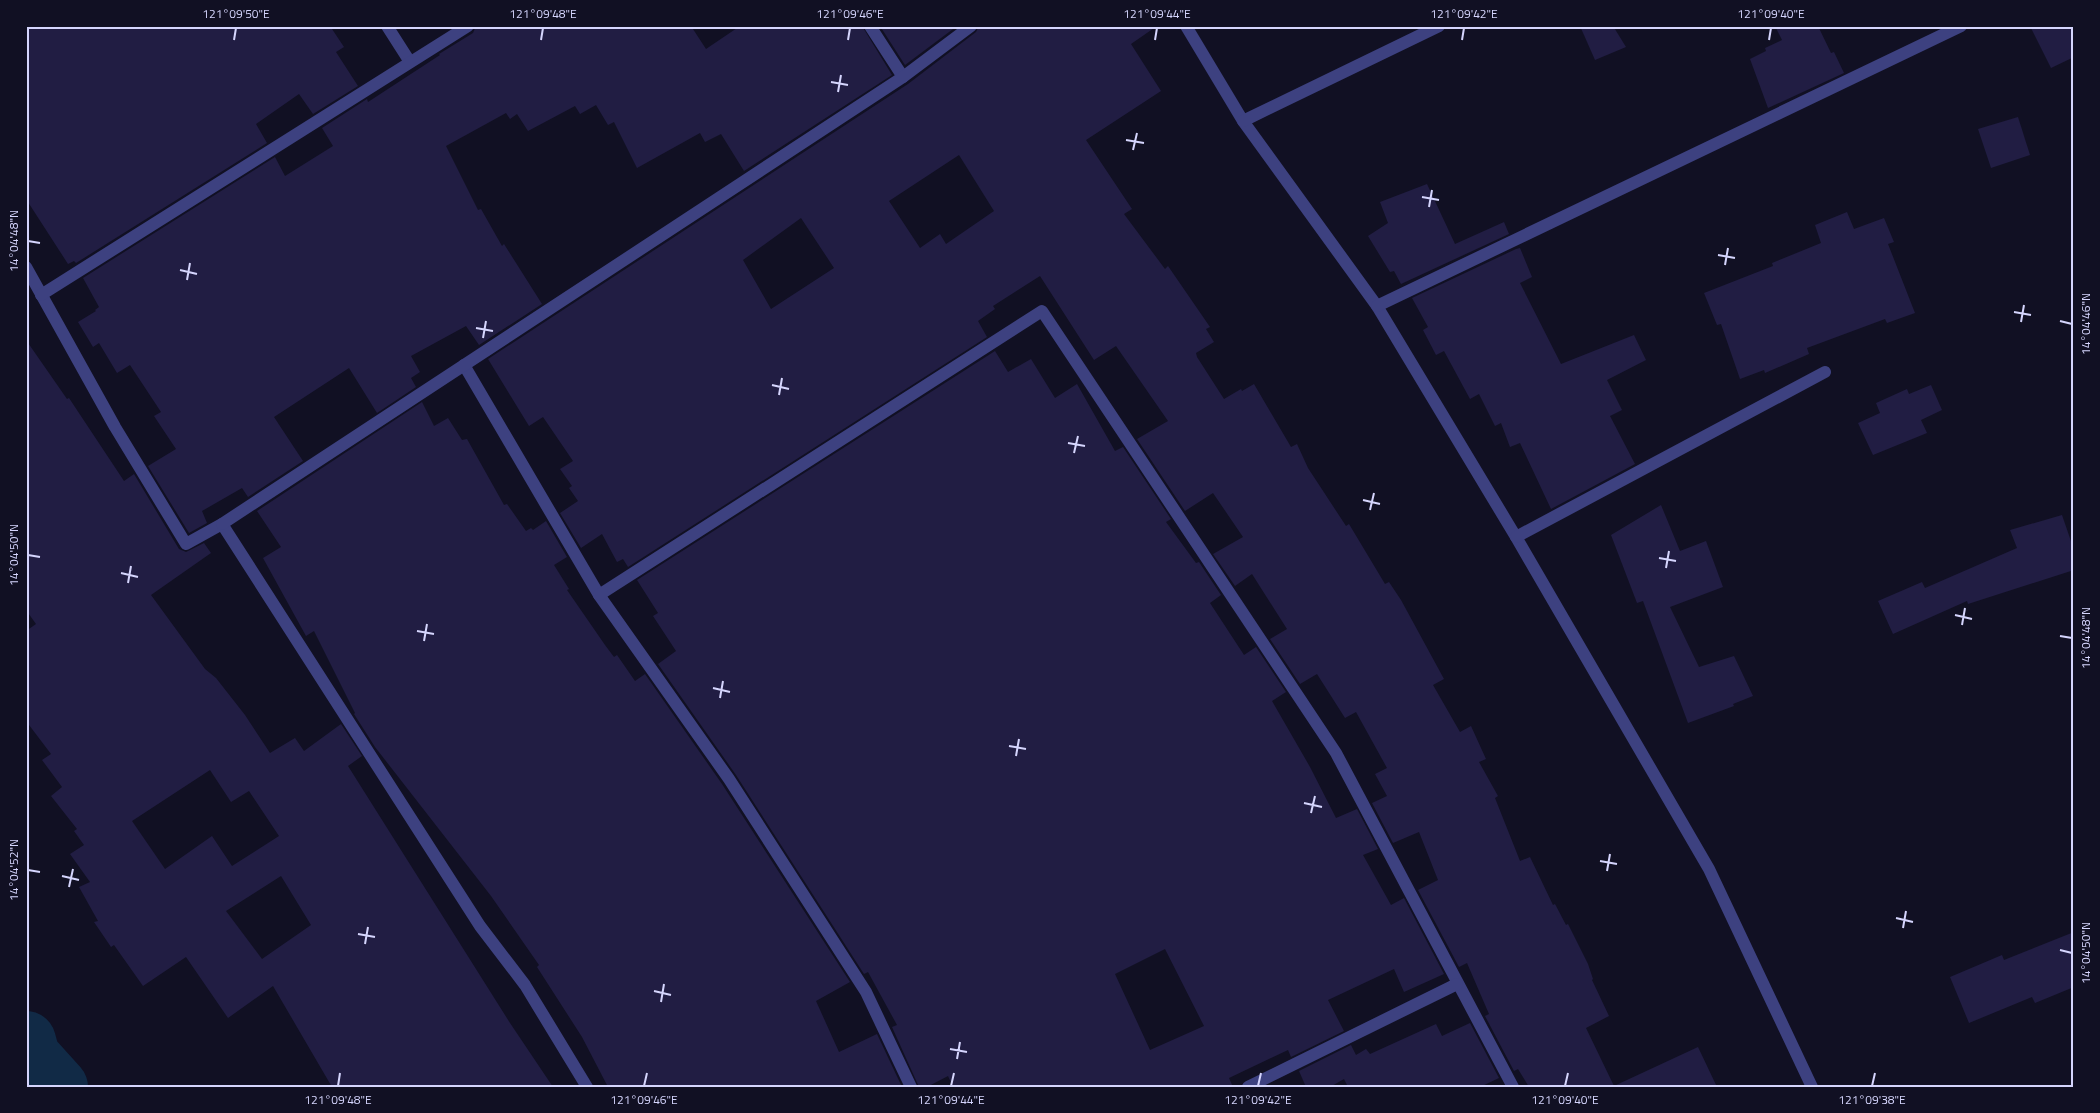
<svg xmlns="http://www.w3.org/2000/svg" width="2100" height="1113" viewBox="0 0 2100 1113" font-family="'Titillium Web',sans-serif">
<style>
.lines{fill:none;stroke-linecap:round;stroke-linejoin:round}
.river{stroke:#112a46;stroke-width:60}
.building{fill:#211d43;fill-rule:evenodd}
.minor{stroke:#3d4180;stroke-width:12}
.ticks{fill:none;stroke:#d5d5fd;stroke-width:2}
.neatline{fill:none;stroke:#d5d5fd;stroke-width:2}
.ticks-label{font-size:12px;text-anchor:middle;fill:#d5d5fd}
</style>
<rect width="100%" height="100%" fill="#111023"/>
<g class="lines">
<polyline class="river" points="26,1041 30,1056 58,1087"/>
</g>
<g class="building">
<polygon points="26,26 330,26 344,47 336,52 358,86 313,114 299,94 256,124 267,143 76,263 74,261 68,264 26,199"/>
<polygon points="476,26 691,26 706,49 740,26 862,26 892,75 744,171 721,134 705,142 700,133 637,168 614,122 608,125 596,105 580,114 575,106 528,131 517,114 510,119 506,113 446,146 478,210 481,209 502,246 504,244 542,304 479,345 466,326 411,356 420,372 411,378 416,387 377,413 349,368 274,417 303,461 248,497 242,488 202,511 207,523 189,533 148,466 176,449 154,416 161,412 130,365 117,373 99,343 93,347 78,322 96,311 95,310 99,307 83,278 275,157 285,176 333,146 322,128 367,99 368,102 440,55 439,54 473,33"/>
<polygon points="880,26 957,26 905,65"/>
<path d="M979 26H1157L1131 44 1161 91 1086 140 1132 209 1124 214 1165 269 1168 266 1210 327 1206 329 1214 342 1196 353 1197 357 1224 399 1241 389 1242 391 1254 384 1291 447 1297 444 1308 468 1346 526 1349 524 1385 584 1389 582 1401 600 1444 679 1433 685 1460 732 1471 726 1486 759 1479 762 1498 796 1495 798 1520 861 1530 857 1553 905 1555 904 1566 925 1568 924 1588 964 1593 979 1592 980 1609 1016 1586 1028 1614 1086 1698 1047 1717 1087H1529L1518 1069 1514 1071 1485 1016 1489 1014 1467 963 1459 967 1418 890 1438 880 1419 832 1393 843 1372 803 1387 796 1375 774 1387 768 1356 712 1345 718 1317 674 1300 684 1270 639 1287 629 1252 574 1235 586 1213 554 1243 537 1213 493 1185 511 1137 439 1168 421 1116 346 1094 360 1040 276 993 306 995 309 978 321 987 337 628 567 623 559 617 562 602 534 581 548 560 513 578 501 569 488 572 486 560 469 573 461 543 417 529 426 488 359 908 84 976 32ZM959 155 994 211 946 244 940 234 920 248 889 201ZM801 218 834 268 771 309 743 260Z"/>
<polygon points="1580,26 1613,26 1626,47 1595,60"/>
<polygon points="1775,26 1818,26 1831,53 1834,52 1844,73 1768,108 1750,59 1766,51 1765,48 1782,40"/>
<polygon points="2030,26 2074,26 2074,57 2051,68"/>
<polygon points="2018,117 2030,155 1991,168 1978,129"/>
<polygon points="1427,184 1455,244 1504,222 1509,234 1401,284 1394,271 1390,272 1368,236 1388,223 1380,202"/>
<polygon points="1847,212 1854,229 1884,218 1894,242 1888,244 1915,313 1887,323 1885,319 1807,348 1809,354 1765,373 1764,370 1740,379 1721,324 1717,325 1704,293 1773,266 1772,263 1821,243 1815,225"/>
<polygon points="1520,248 1532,277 1520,283 1561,364 1634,335 1646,360 1607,380 1622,410 1610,416 1635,464 1551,509 1520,443 1510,447 1501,423 1495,426 1479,394 1470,399 1444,351 1436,355 1423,330 1428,327 1412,298 1516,249"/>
<path d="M26 340 67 399 69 398 124 481 134 474 179 549 186 552 204 543 211 553 151 595 205 669 216 678 245 715 270 753 295 738 304 751 341 724 362 756 348 766 510 1023 553 1087H332L273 986 228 1018 186 957 143 986 114 945 111 947 94 922 98 921 79 887 90 882 70 854 84 845 74 831 77 829 51 796 62 787 42 760 51 754 26 721V631L36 624 26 610ZM210 770 231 802 249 791 279 836 232 866 212 836 165 869 132 821ZM281 876 311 925 262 959 226 911Z"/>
<path d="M995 351 1008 372 1031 359 1055 398 1077 384 1115 451 1123 447 1171 519 1166 522 1196 563 1199 562 1221 595 1210 603 1244 655 1256 647 1286 692 1272 701 1310 767 1336 818 1357 809 1378 849 1363 855 1391 905 1404 898 1444 974 1404 992 1394 969 1328 1000 1344 1031 1291 1057 1288 1050 1229 1078 1233 1087H953L948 1076 927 1087H919L892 1027 897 1025 868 972 864 974 736 775 658 664 676 651 653 616 658 613 637 580ZM1165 949 1204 1026 1150 1050 1115 974Z"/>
<polygon points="1931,385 1942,410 1921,420 1927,433 1873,455 1858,423 1880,413 1876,403 1907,389 1909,394"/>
<polygon points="422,402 434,426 448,418 462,440 467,439 504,505 507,504 526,531 531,528 533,530 546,521 567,557 554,565 569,589 567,590 605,645 614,657 617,655 635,681 645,674 722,784 850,982 816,1001 839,1052 877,1034 902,1087 608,1087 582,1037 537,967 539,965 491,896 375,747 354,714 355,713 314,631 306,636 263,558 281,547 257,511"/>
<polygon points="1661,505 1680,551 1706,541 1723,587 1670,607 1699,667 1734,656 1753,696 1733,704 1734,706 1688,723 1643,601 1637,603 1611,535"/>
<polygon points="2062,515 2074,550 2074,570 1968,604 1967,601 1893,634 1878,601 1922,582 1925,588 2017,548 2010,530"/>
<polygon points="2074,932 2074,987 2035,1003 2032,997 1969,1023 1950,977 2002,955 2004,960"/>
<polygon points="1470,1023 1499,1078 1480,1087 1348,1087 1344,1079 1330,1087 1306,1087 1299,1071 1351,1045 1356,1055 1366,1049 1370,1054 1436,1024 1442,1036"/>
</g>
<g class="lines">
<g class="minor">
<polyline points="387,26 410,62"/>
<polyline points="870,26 903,77"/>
<polyline points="1186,26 1243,121 1377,306 1516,537 1709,869 1812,1087"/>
<polyline points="1243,121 1439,26"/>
<polyline points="26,267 115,427 186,544 222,524 480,926 525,985 587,1087"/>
<polyline points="41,295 468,26"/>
<polyline points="1377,306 1961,26"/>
<polyline points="464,365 599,595 729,779 866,992 911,1087"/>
<polyline points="222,524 903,77 971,26"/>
<polyline points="1516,537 1825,372"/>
<polyline points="599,595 1042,311 1336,753 1513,1087"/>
<polyline points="1248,1087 1457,984"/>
</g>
</g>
<path class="ticks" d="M234 40 236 28M541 40 543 28M848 40 850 28M1155 40 1157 28M1462 40 1464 28M1769 40 1771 28M831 82 848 85M838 92 841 75M1126 140 1144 143M1133 150 1137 133M1422 197 1439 200M1429 207 1432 190M28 241 40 243M1718 255 1735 258M1725 265 1728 248M180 270 197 274M187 280 190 263M2014 312 2031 315M2060 321 2072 324M2021 322 2024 305M476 328 493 331M483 338 486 321M772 385 789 389M779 395 782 378M1068 443 1085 446M1074 453 1078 436M1363 500 1380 504M1370 510 1374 493M28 555 40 557M1659 558 1676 561M1666 568 1669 551M121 573 138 577M128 583 131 566M1955 615 1972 619M1962 625 1965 608M417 631 434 634M2060 636 2072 638M424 641 427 624M713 688 730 692M720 698 723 681M1009 746 1026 749M1016 756 1019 739M1304 803 1322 807M1311 813 1315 796M1600 861 1617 864M28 870 40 872M1607 871 1610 854M62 876 79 880M69 887 73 869M1896 918 1913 922M1903 928 1906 911M358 934 375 937M365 944 368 927M2060 950 2072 953M654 991 671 995M661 1002 664 984M950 1049 967 1052M957 1059 960 1042M338 1086 340 1073M644 1086 647 1073M951 1086 954 1073M1258 1086 1261 1073M1565 1086 1568 1073M1872 1086 1875 1073"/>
<rect width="2100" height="1113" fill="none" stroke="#111023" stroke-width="55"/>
<rect x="28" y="28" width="2044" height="1058" class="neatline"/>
<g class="ticks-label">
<text x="236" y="18">121°09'50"E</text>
<text x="543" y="18">121°09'48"E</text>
<text x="850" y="18">121°09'46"E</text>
<text x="1157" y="18">121°09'44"E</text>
<text x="1464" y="18">121°09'42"E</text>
<text x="1771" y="18">121°09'40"E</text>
<text transform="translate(14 241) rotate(-90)" y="4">14°04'48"N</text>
<text transform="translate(2086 324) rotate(-90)" y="4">14°04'46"N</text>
<text transform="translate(14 555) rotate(-90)" y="4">14°04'50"N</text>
<text transform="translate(2086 638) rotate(-90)" y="4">14°04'48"N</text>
<text transform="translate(14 870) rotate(-90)" y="4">14°04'52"N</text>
<text transform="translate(2086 953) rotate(-90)" y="4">14°04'50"N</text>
<text x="338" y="1104">121°09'48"E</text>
<text x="644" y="1104">121°09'46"E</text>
<text x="951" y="1104">121°09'44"E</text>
<text x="1258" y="1104">121°09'42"E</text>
<text x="1565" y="1104">121°09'40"E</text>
<text x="1872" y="1104">121°09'38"E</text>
</g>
</svg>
